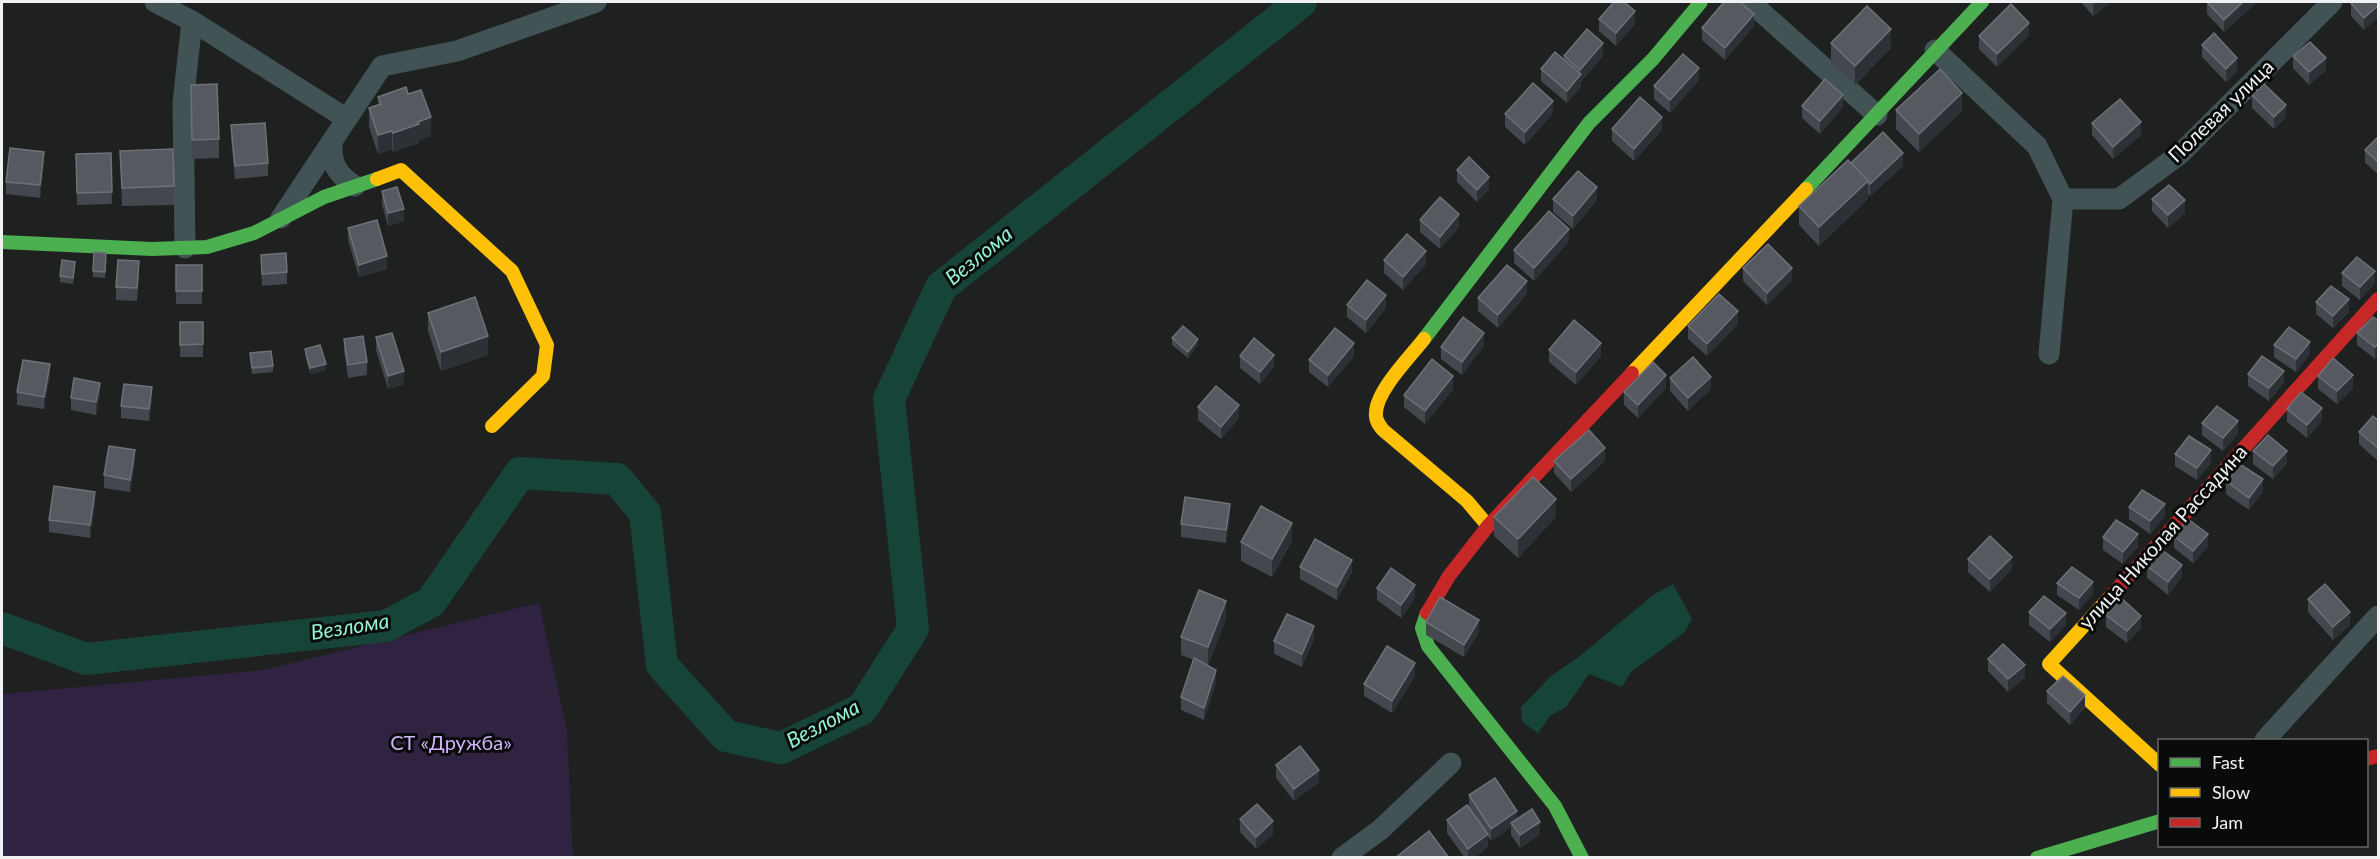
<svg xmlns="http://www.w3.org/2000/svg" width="2380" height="859" viewBox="0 0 2380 859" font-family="Lato,sans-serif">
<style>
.green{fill:#2f2341}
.water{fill:#174438}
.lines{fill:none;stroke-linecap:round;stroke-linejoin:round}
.river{stroke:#174438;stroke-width:32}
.street{stroke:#425355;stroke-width:21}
.fast{stroke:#4caf50;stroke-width:14}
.slow{stroke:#ffc107;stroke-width:14}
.jam{stroke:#c62828;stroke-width:14}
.wall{fill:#44474e}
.shaded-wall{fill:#2d3034}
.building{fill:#565960;stroke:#6e7177;stroke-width:1.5}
.labels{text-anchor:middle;stroke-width:6;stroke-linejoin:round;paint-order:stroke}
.street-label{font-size:20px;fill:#eff1f2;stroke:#090a0a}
.park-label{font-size:20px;fill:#d2b4fc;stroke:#090a0a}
.water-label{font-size:21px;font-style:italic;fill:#93f4d4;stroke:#090a0a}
</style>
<rect width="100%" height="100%" fill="#1f2020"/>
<polygon class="green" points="539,603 567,730 573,857 2,857 2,694 263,670"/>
<polygon class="water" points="1673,584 1692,619 1684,633 1631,672 1622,687 1589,674 1566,707 1551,715 1538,733 1522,722 1521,707 1551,676 1580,656 1653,595"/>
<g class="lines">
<polyline class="river" points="2,628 86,659 386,626 431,602 520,473 617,479 645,513 662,665 726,736 781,748 862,709 913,629 889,399 941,287 1301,2"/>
<g class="street">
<polyline points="155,2 192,21 347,119"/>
<polyline points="1750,2 1877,115"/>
<polyline points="1935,50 2037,146 2063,199 2049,354"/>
<path d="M332 142C331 163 336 174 355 186"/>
<polyline points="2063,199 2119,199 2180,154 2332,2"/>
<polyline points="281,218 382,66 457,51 596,2"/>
<polyline points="185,248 183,103 192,21"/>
<polyline points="2265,740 2378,616"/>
<polyline points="1342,858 1380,830 1451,763"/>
</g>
<g class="fast">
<polyline points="1806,189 1982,2"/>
<polyline points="2,242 152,249 207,247 254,233 324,197 377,179"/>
<polyline points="1424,339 1589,123 1653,59 1701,2"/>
<polyline points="1427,613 1422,628 1428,646 1555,806 1582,858"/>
<polyline points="2037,858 2160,821"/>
</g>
<g class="slow">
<polyline points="377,179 401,170 512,271 547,345 543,376 492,426"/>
<path d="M1424 339C1410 357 1376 391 1376 413 1375 420 1379 425 1383 430L1467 501 1488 526"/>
<polyline points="1632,373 1806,189"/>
<polyline points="2110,597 2049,664 2160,765"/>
</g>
<g class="jam">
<polyline points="2110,597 2378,299"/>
<polyline points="1427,613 1449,576 1488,526 1632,373"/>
<polyline points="2366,759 2378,756"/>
</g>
</g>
<g class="wall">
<polygon points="2081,2 2111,2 2093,16"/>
<polygon points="2207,2 2257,2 2224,32 2207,14"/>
<polygon points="2379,2 2379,17 2364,30 2351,16 2351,3"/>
<polygon points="1599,19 1635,24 1616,46 1599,31"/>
<polygon points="1754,26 1725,60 1702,40 1702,28"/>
<polygon points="2029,35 1997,67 1979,49 1979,36"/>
<polygon points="1831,43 1891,48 1855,85 1831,62"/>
<polygon points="2202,45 2237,71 2226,82 2202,57"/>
<polygon points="1564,56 1603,56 1581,82 1581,87 1567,103 1541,81 1541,69 1564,60"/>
<polygon points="2293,56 2326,70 2309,85 2293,68"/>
<polygon points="1699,80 1670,113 1654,99 1654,86"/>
<polygon points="191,85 219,139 219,158 192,159"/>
<polygon points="408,94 431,136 419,140 419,143 393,152 392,149 378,154 369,127 369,108 378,105 378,97"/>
<polygon points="2252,95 2286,117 2274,129 2252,108"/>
<polygon points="1802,106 1843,107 1820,134 1802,118"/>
<polygon points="1896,110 1962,111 1919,152 1896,129"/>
<polygon points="1553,113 1525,145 1505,127 1505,114"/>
<polygon points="2092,123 2141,135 2113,159 2092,135"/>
<polygon points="231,125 268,163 268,176 235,179 231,138"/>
<polygon points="1612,129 1662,130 1634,161 1612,141"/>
<polygon points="2379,136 2379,175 2365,163 2365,150"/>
<polygon points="120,151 174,186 174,205 122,206"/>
<polygon points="111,153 112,204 77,205 76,154"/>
<polygon points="1851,163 1903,166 1870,196 1868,194 1868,199 1819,246 1799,225 1799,206"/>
<polygon points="44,164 40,198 6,194 6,182"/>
<polygon points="1457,170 1489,189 1477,202 1457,182"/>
<polygon points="382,191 404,221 388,226 382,204"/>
<polygon points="1553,199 1597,200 1573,229 1553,212"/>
<polygon points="2152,199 2185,213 2168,228 2152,211"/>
<polygon points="1420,220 1459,227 1440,249 1420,232"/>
<polygon points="348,228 387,269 359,277 348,240"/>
<polygon points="1569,241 1534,281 1514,263 1514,250"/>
<polygon points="261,255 287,272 287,284 262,286"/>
<polygon points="106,259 105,278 93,277 93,271"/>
<polygon points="1384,260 1426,264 1403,290 1384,273"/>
<rect x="176" y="265" width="26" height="39"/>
<polygon points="75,268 73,284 60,282 60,276"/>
<polygon points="1743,268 1792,280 1767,305 1743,281"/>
<polygon points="139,273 137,301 116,300 116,287"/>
<polygon points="2342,273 2375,283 2360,300 2342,286"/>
<polygon points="1527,294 1498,328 1478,311 1478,298"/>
<polygon points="2316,302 2349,312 2333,328 2316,314"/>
<polygon points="1347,305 1386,308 1366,333 1347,317"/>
<polygon points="428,313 488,355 441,371 428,331"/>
<polygon points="2379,321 2379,356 2375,359 2357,345 2357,333"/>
<rect x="180" y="322" width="23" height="35"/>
<polygon points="1738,324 1707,356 1688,339 1688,326"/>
<polygon points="376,337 404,384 388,389 376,350"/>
<polygon points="1172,338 1198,345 1188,358 1172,345"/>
<polygon points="344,339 367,362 367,375 348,378 344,351"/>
<polygon points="2274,345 2310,354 2296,372 2274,357"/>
<polygon points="1484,346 1462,375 1441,359 1441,347"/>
<polygon points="305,349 326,370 310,374 305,355"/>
<polygon points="1549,350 1601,356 1576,385 1549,362"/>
<polygon points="250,353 273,366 273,372 252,374"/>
<polygon points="1240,356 1274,367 1260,384 1240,368"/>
<polygon points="1354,356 1328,387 1309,372 1309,360"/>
<polygon points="2248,374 2284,383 2269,401 2248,386"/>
<polygon points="50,376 44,409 17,405 17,392"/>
<polygon points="2318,376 2353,388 2337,404 2318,389"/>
<polygon points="1670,378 1711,389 1688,411 1670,391"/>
<polygon points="1666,388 1638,418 1624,405 1624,392"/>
<polygon points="1453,389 1425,424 1404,407 1404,395"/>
<polygon points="100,395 96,415 71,410 71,398"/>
<polygon points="152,400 149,421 121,418 121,406"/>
<polygon points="1198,407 1239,418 1221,439 1198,420"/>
<polygon points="2287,409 2322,421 2307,438 2287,422"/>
<polygon points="2379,421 2379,462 2359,444 2359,432"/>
<polygon points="2202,423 2238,434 2223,451 2202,435"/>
<polygon points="2253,451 2287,463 2273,479 2253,464"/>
<polygon points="2175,454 2211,463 2197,480 2175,466"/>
<polygon points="1554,461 1605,461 1571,492 1554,473"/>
<polygon points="135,463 130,492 104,488 104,475"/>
<polygon points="2226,481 2263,492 2249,510 2226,494"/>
<polygon points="95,505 90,538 49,532 49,520"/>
<polygon points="2129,507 2165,516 2150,534 2129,519"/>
<polygon points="1230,517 1226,543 1181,537 1181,524"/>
<polygon points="1494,517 1556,517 1518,558 1494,536"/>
<polygon points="2174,536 2208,547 2193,563 2174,548"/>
<polygon points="2103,537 2138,547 2123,564 2103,550"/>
<polygon points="1292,541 1272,577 1241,561 1241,542"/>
<polygon points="1968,559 2012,569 1990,592 1968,572"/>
<polygon points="2147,566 2182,577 2168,595 2147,578"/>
<polygon points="1300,567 1352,572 1337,600 1300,579"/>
<polygon points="2057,583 2093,594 2079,610 2057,595"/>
<polygon points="1377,588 1415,598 1401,618 1377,600"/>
<polygon points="2308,599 2350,625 2333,640 2308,612"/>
<polygon points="2029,612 2066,625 2050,642 2029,625"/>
<polygon points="2106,615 2141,628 2127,643 2106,627"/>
<polygon points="1226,619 1208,665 1216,682 1204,720 1181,710 1181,697 1194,660 1181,655 1181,637"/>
<polygon points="1426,622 1479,632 1464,657 1426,635"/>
<polygon points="1314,639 1302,667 1274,654 1274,641"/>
<polygon points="1988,659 2025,677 2008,692 1988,671"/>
<polygon points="1415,676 1392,713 1364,696 1364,684"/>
<polygon points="2047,691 2085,708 2070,725 2047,703"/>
<polygon points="1276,765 1319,782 1294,801 1276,778"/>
<polygon points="1469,795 1517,819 1540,834 1520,848 1511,835 1511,827 1491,841 1488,837 1488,847 1474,858 1465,858 1447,833 1447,820 1469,808"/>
<polygon points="1240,819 1273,834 1256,849 1240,832"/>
</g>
<g class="shaded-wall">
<polygon points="2096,2 2111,2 2093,16 2093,4"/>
<polygon points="2243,2 2257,2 2224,32 2224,20"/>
<polygon points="2379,5 2379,17 2364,30 2364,18"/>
<polygon points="1635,11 1635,24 1616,46 1616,33"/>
<polygon points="1754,14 1754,26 1725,60 1725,48"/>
<polygon points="2029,23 2029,35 1997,67 1997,54"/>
<polygon points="1891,29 1891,48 1855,85 1855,66"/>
<polygon points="1603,43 1603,56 1581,82 1581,87 1567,103 1567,91 1580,75 1580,70"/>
<polygon points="2237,58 2237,71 2226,82 2226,69"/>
<polygon points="2326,58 2326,70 2309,85 2309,72"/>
<polygon points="1699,68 1699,80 1670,113 1670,100"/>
<polygon points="1962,93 1962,111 1919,152 1919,134"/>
<polygon points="1843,95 1843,107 1820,134 1820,121"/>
<polygon points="1553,101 1553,113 1525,145 1525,132"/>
<polygon points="2286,105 2286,117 2274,129 2274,117"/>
<polygon points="431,117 431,136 419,140 419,143 393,152 393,133 418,122"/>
<polygon points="1662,117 1662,130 1634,161 1634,149"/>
<polygon points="2141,122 2141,135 2113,159 2113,147"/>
<polygon points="392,131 392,149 378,154 378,135"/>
<polygon points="44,152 44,164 40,198 40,185"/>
<polygon points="1903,153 1903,166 1870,196 1870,184"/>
<polygon points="1489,177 1489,189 1477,202 1477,190"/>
<polygon points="1868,181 1868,199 1819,246 1819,227"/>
<polygon points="1597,187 1597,200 1573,229 1573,216"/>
<polygon points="2185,200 2185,213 2168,228 2168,215"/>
<polygon points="404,209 404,221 388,226 388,213"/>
<polygon points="1459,214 1459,227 1440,249 1440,237"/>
<polygon points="1569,229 1569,241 1534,281 1534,268"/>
<polygon points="1426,251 1426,264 1403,290 1403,277"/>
<polygon points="387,256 387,269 359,277 359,265"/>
<polygon points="1792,268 1792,280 1767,305 1767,293"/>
<polygon points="2375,271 2375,283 2360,300 2360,287"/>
<polygon points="1527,281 1527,294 1498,328 1498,315"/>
<polygon points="1386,295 1386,308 1366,333 1366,320"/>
<polygon points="2349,299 2349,312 2333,328 2333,316"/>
<polygon points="1738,311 1738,324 1707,356 1707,344"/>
<polygon points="1484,333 1484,346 1462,375 1462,362"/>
<polygon points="488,336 488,355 441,371 441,352"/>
<polygon points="1198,339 1198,345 1188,358 1188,352"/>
<polygon points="2310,342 2310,354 2296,372 2296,359"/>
<polygon points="1354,343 1354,356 1328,387 1328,375"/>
<polygon points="1601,343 1601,356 1576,385 1576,372"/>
<polygon points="2379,343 2379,356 2375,359 2375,347"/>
<polygon points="1274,355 1274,367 1260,384 1260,372"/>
<polygon points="50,364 50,376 44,409 44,397"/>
<polygon points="326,364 326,370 310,374 310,368"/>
<polygon points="404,371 404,384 388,389 388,376"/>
<polygon points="2284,371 2284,383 2269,401 2269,388"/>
<polygon points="1666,375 1666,388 1638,418 1638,405"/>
<polygon points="2353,375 2353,388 2337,404 2337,391"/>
<polygon points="1453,376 1453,389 1425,424 1425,411"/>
<polygon points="1711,377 1711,389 1688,411 1688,398"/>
<polygon points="100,383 100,395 96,415 96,402"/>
<polygon points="152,387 152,400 149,421 149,409"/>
<polygon points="1239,405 1239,418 1221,439 1221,427"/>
<polygon points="2322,408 2322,421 2307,438 2307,425"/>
<polygon points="2238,421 2238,434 2223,451 2223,438"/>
<polygon points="1605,448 1605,461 1571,492 1571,479"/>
<polygon points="135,450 135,463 130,492 130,480"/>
<polygon points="2211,450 2211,463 2197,480 2197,468"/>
<polygon points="2287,451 2287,463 2273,479 2273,466"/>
<polygon points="2263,479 2263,492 2249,510 2249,498"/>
<polygon points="95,492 95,505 90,538 90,525"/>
<polygon points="1556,499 1556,517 1518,558 1518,539"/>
<polygon points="1230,504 1230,517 1226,543 1226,530"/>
<polygon points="2165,504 2165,516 2150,534 2150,521"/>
<polygon points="1292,523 1292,541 1272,577 1272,559"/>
<polygon points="2138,534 2138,547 2123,564 2123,552"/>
<polygon points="2208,534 2208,547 2193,563 2193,551"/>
<polygon points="2012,557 2012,569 1990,592 1990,579"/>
<polygon points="1352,560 1352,572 1337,600 1337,587"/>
<polygon points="2182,565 2182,577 2168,595 2168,582"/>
<polygon points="2093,582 2093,594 2079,610 2079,598"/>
<polygon points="1415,585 1415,598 1401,618 1401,605"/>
<polygon points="1226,601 1226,619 1208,666 1208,647"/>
<polygon points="2350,612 2350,625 2333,640 2333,627"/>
<polygon points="2066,613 2066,625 2050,642 2050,629"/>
<polygon points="2141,616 2141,628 2127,643 2127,631"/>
<polygon points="1479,620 1479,632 1464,657 1464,645"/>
<polygon points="1314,626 1314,639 1302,667 1302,654"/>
<polygon points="1415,663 1415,676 1392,713 1392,701"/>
<polygon points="2025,665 2025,677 2008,692 2008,679"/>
<polygon points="1216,670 1216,682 1204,720 1204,708"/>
<polygon points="2085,695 2085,708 2070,725 2070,712"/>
<polygon points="1319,770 1319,782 1294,801 1294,789"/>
<polygon points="1517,811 1517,823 1511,823 1511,827 1491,841 1491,829"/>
<polygon points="1273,821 1273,834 1256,849 1256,837"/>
<polygon points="1540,822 1540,834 1520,848 1520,835"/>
<polygon points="1488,834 1488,847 1474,858 1468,858 1468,849"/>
</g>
<g class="building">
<polygon points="1614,2 1624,2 1635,11 1616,33 1599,19"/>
<polygon points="1724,2 1740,2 1754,14 1725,48 1702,28"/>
<polygon points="2207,2 2243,2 2224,20"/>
<polygon points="2353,2 2379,2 2379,5 2364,18 2351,3"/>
<polygon points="2011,4 2029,23 1997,54 1979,36"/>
<polygon points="1867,6 1891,29 1855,66 1831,43"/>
<polygon points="1587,29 1603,43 1580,70 1564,56"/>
<polygon points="2214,33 2237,58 2226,69 2202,45"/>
<polygon points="2310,42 2326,58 2309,72 2293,56"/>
<polygon points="1555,52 1581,74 1567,91 1541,69"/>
<polygon points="1683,54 1699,68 1670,100 1654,86"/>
<polygon points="1940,69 1962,93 1919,134 1896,110"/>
<polygon points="1825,79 1843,95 1820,121 1802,106"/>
<polygon points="1533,83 1553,101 1525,132 1505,114"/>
<polygon points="217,84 219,139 192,140 191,85"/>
<polygon points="2264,84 2286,105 2274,117 2252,95"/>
<polygon points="406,87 408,94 421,90 431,117 418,122 419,124 393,133 392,131 378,135 369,108 381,104 378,97"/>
<polygon points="1640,97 1662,117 1634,149 1612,129"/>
<polygon points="2120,99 2141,122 2113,147 2092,123"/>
<polygon points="265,123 268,163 235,166 231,125"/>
<polygon points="1883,132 1903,153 1870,184 1851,163"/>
<polygon points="2379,136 2379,163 2365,150"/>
<polygon points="10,148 44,152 40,185 6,182"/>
<polygon points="173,149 174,186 122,188 120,151"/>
<polygon points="111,153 112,192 77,193 76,154"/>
<polygon points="1469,157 1489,177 1477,190 1457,170"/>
<polygon points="1848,160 1868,181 1819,227 1799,206"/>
<polygon points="1578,171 1597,187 1573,216 1553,199"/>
<polygon points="2169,185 2185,200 2168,215 2152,199"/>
<polygon points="397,187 404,209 388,213 382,191"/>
<polygon points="1440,197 1459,214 1440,237 1420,220"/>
<polygon points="1549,211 1569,229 1534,268 1514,250"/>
<polygon points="377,220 387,256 359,265 348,228"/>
<polygon points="1407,234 1426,251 1403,277 1384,260"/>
<polygon points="1768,244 1792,268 1767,293 1743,268"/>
<polygon points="94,252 106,253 105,272 93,271"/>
<polygon points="286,253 287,272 262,274 261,255"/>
<polygon points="2357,257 2375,271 2360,287 2342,273"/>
<polygon points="62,260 75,262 73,278 60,276"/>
<polygon points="118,260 139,261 137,288 116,287"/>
<rect x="176" y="265" width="26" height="26"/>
<polygon points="1507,265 1527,281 1498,315 1478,298"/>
<polygon points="1367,280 1386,295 1366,320 1347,305"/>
<polygon points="2331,286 2349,299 2333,316 2316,302"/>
<polygon points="1719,294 1738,311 1707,344 1688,326"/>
<polygon points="475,297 488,336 441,352 428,313"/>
<polygon points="1463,317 1484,333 1462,362 1441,347"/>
<polygon points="2373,317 2379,321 2379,343 2375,347 2357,333"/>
<polygon points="1574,320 1601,343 1576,372 1549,350"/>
<polygon points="180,322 203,322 203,344 180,345"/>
<polygon points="1183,326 1198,339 1188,352 1172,338"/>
<polygon points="2289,327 2310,342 2296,359 2274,345"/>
<polygon points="1335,328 1354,343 1328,375 1309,360"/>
<polygon points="392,333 404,371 388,376 376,337"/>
<polygon points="363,336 367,362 348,365 344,339"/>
<polygon points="1254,338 1274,355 1260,372 1240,356"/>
<polygon points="320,345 326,364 310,368 305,349"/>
<polygon points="271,351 273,366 252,368 250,353"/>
<polygon points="2262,356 2284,371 2269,388 2248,374"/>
<polygon points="1693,357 1711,377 1688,398 1670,378"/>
<polygon points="2333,358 2353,375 2337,391 2318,376"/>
<polygon points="1432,359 1453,376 1425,411 1404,395"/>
<polygon points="23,360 50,364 44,397 17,392"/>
<polygon points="1653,362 1666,375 1638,405 1624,392"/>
<polygon points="74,378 100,383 96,402 71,398"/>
<polygon points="124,384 152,387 149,409 121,406"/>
<polygon points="1216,386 1239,405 1221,427 1198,407"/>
<polygon points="2301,392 2322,408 2307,425 2287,409"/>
<polygon points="2217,406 2238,421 2223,438 2202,423"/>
<polygon points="2373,416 2379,421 2379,449 2359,432"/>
<polygon points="1589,430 1605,448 1571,479 1554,461"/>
<polygon points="2268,435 2287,451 2273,466 2253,451"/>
<polygon points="2189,436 2211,450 2197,468 2175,454"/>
<polygon points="109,446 135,450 130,480 104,475"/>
<polygon points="2241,465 2263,479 2249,498 2226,481"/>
<polygon points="1533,477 1556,499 1518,539 1494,517"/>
<polygon points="54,486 95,492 90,525 49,520"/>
<polygon points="2142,490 2165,504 2150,521 2129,507"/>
<polygon points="1185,497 1230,504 1226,530 1181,524"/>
<polygon points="1261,506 1292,523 1272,559 1241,542"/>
<polygon points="2188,519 2208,534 2193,551 2174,536"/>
<polygon points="2116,520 2138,534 2123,552 2103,537"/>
<polygon points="1990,536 2012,557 1990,579 1968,559"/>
<polygon points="1315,539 1352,560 1337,587 1300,567"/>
<polygon points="2162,550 2182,565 2168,582 2147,566"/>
<polygon points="2072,567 2093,582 2079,598 2057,583"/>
<polygon points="1391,568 1415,585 1401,605 1377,588"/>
<polygon points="2325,584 2350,612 2333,627 2308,599"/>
<polygon points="1199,590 1226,601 1208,647 1181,637"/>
<polygon points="2044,596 2066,613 2050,629 2029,612"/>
<polygon points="1440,597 1479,620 1464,645 1426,622"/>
<polygon points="2121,598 2141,616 2127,631 2106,615"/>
<polygon points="1287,614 1314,626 1302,654 1274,641"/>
<polygon points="2003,644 2025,665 2008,679 1988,659"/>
<polygon points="1387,646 1415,663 1392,701 1364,684"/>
<polygon points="1194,658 1216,670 1204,708 1181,697"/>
<polygon points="2063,676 2085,695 2070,712 2047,691"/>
<polygon points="1300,746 1319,770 1294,789 1276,765"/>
<polygon points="1495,778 1517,811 1491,829 1469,795"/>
<polygon points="1257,804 1273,821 1256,837 1240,819"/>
<polygon points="1467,805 1488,834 1468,849 1447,820"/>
<polygon points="1532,809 1540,822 1520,835 1511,823"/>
<polygon points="1429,831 1449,858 1395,858"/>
</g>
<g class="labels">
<g class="street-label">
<text transform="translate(2221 111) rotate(-44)" y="7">Полевая улица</text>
<text transform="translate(2163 537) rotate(-48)" y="7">улица Николая Рассадина</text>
</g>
<g class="park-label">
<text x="451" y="750">СТ «Дружба»</text>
</g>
<g class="water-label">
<text transform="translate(979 256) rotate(-39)" y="7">Везлома</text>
<text transform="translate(350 627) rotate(-9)" y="7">Везлома</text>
<text transform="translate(823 724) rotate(-28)" y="7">Везлома</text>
</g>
</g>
<rect width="2380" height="859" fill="none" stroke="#eff1f2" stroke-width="6"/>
<rect x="2158" y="739" width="210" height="108" fill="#090a0a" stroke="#656667" stroke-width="1.5"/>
<rect x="2170" y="758" width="30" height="9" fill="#4caf50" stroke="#656667" stroke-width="1.5"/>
<text x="2212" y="769" font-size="18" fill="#eff1f2">Fast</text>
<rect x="2170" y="788" width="30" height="9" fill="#ffc107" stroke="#656667" stroke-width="1.5"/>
<text x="2212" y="799" font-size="18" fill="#eff1f2">Slow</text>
<rect x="2170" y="818" width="30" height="9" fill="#c62828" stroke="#656667" stroke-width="1.5"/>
<text x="2212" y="829" font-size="18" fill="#eff1f2">Jam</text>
</svg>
